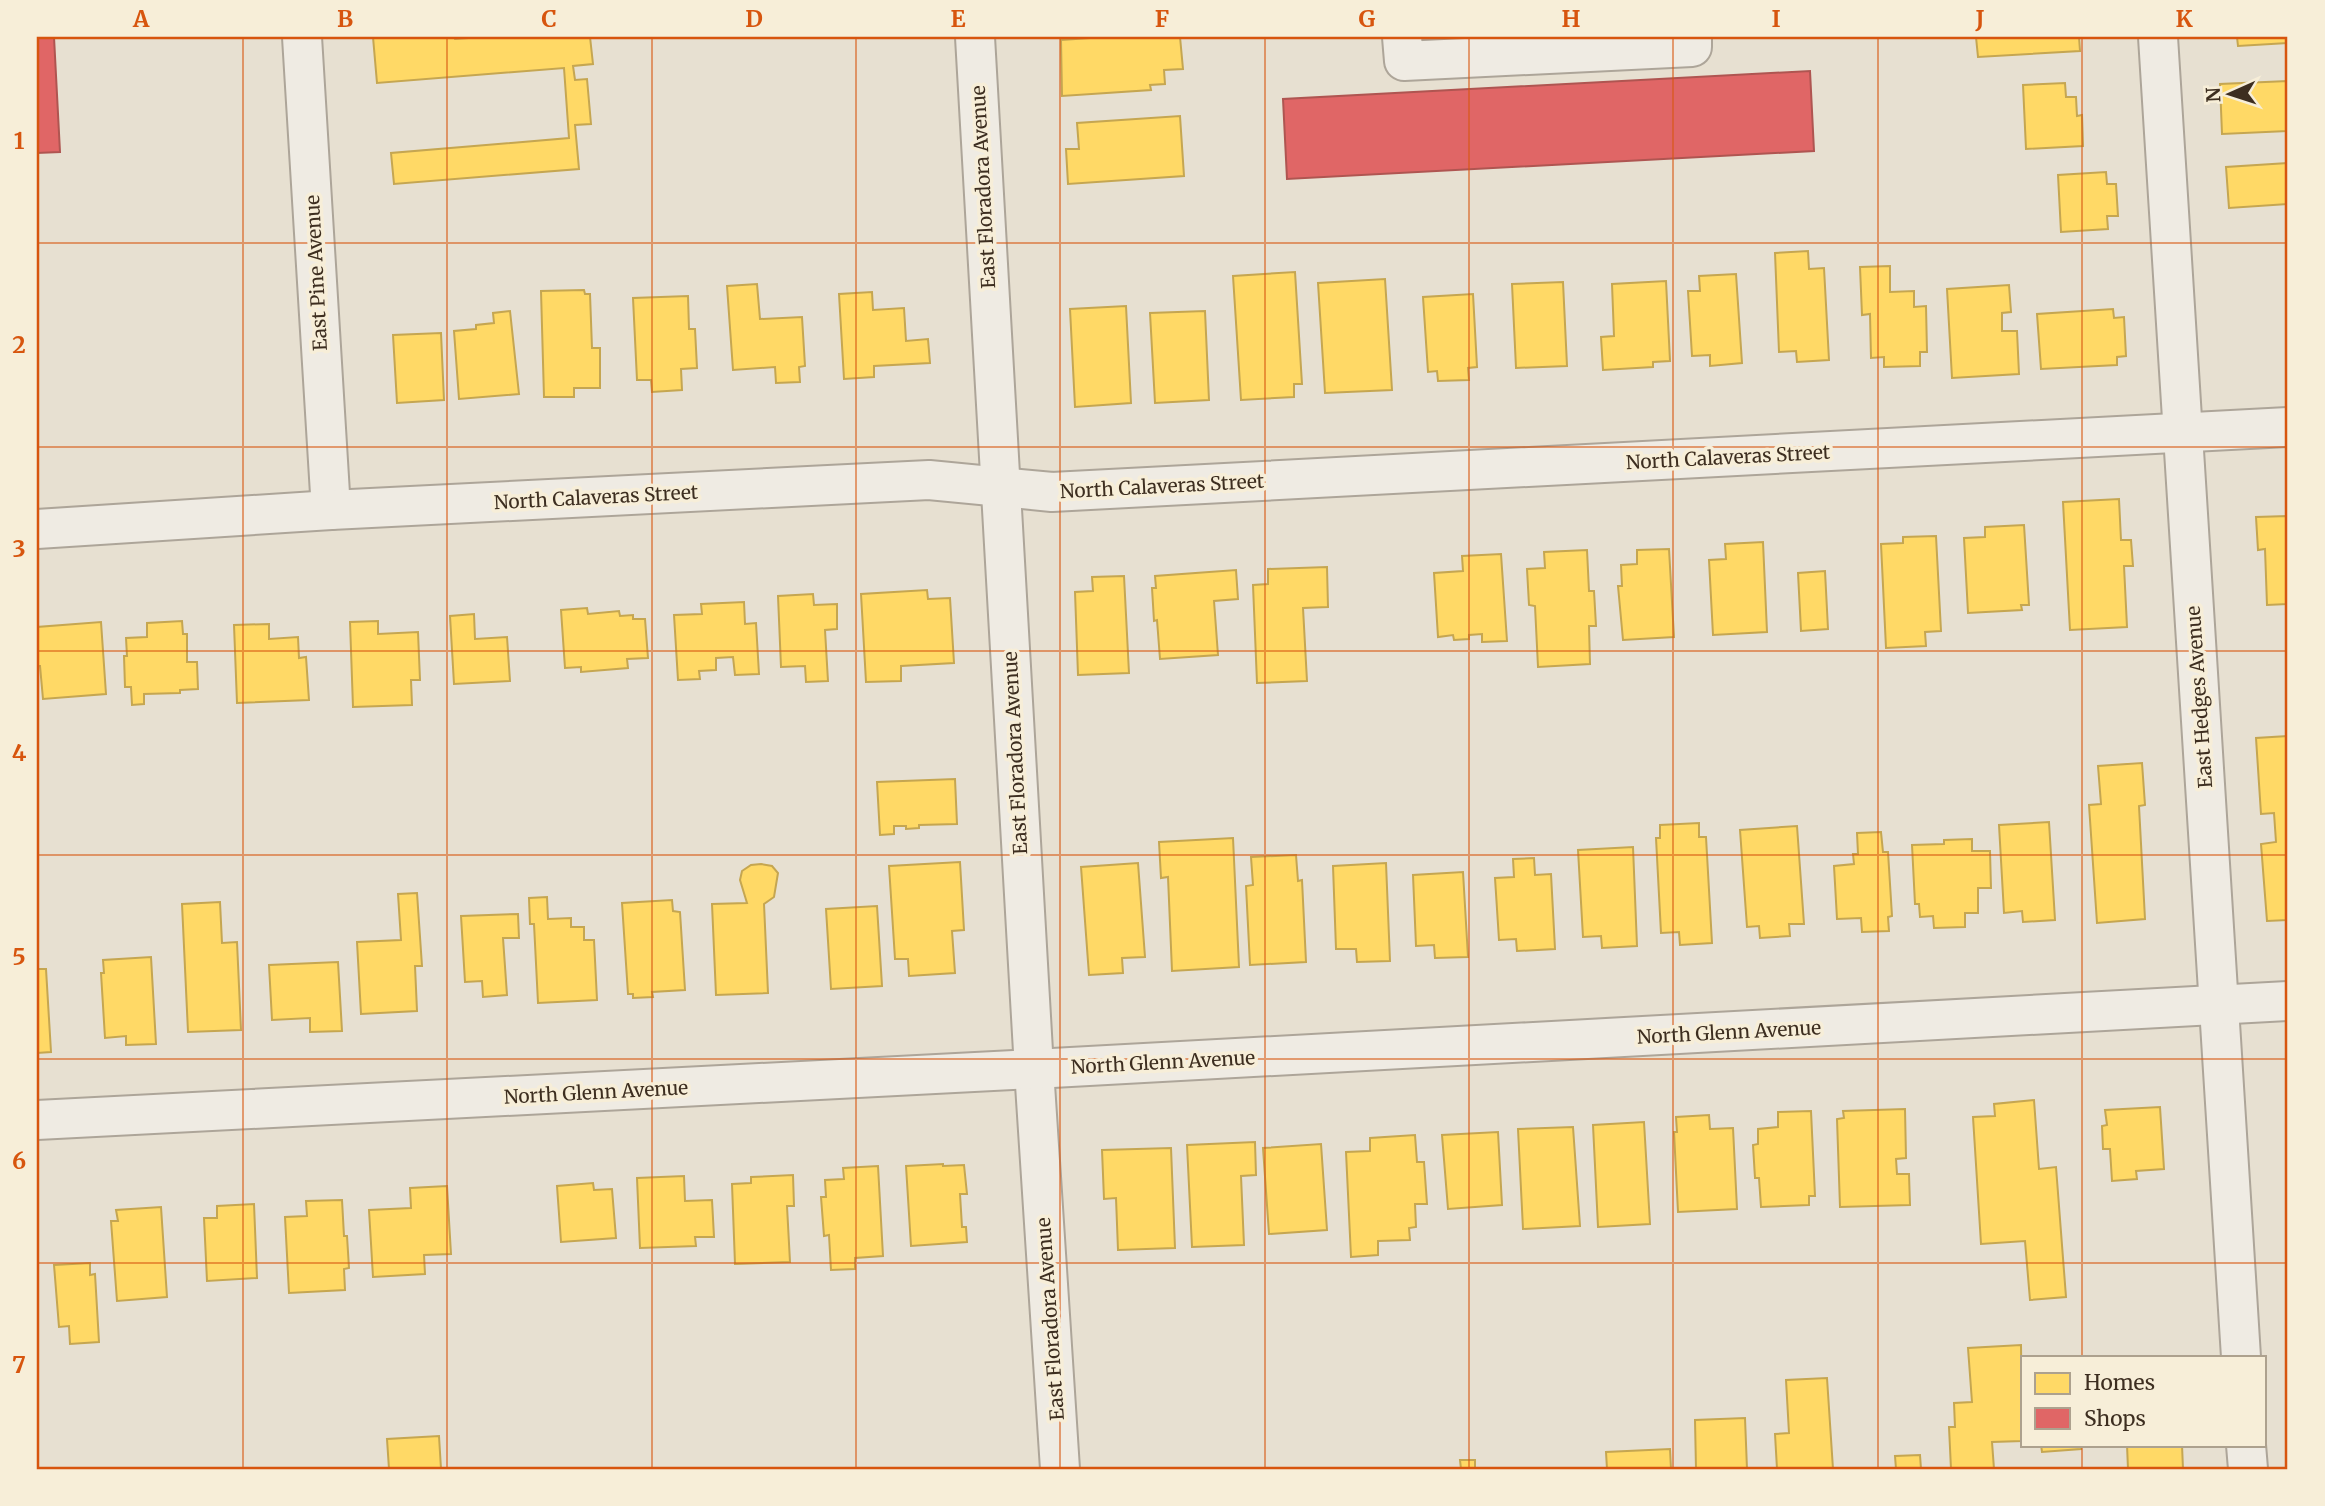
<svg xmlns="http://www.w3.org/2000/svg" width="2325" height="1506" viewBox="0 0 2325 1506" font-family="Merriweather,serif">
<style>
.homes{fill:#ffd966;stroke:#c5a651;stroke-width:2}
.shops{fill:#e06666;stroke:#af5551;stroke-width:2}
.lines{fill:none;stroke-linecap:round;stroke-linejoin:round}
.minor-casing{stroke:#ada599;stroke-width:42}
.minor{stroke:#efebe3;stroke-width:38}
.grid{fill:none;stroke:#d7550e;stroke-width:2;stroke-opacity:0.55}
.labels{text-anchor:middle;stroke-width:7;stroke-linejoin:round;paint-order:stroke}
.street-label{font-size:19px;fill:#3d2e20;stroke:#f7eed8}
.neatline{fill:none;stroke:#d7550e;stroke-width:2.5}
.grid-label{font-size:23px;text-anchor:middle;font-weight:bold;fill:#d7550e}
</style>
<rect width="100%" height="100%" fill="#e7e0d1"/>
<g class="homes">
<polygon points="373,37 454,37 455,39 483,37 590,37 593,64 573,66 575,80 587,79 591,124 575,125 579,169 394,184 391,153 569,138 564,68 377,83"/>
<polygon points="1105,37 1180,37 1183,69 1164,70 1165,84 1150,85 1151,90 1062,96 1061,40"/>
<polygon points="1976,37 2079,37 2080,51 1978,57"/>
<polygon points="2237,37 2288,37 2288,43 2238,46"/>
<polygon points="2288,81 2288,131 2222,134 2220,84"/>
<polygon points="2065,83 2066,97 2076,97 2077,116 2082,115 2083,146 2026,149 2023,85"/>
<polygon points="1180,116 1184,176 1068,184 1066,149 1079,149 1077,123"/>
<polygon points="2288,163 2288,204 2229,208 2226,167"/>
<polygon points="2106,172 2107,184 2116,184 2118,216 2107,216 2108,229 2061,232 2058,175"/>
<polygon points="1808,251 1809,269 1824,268 1829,360 1797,362 1796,351 1779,352 1775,253"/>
<polygon points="1890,266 1890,292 1914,291 1914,307 1926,306 1927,352 1920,352 1920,366 1884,367 1884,357 1871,358 1870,314 1862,315 1860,267"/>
<polygon points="1295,272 1302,384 1294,384 1294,397 1241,400 1233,276"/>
<polygon points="1736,274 1742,363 1710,366 1710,355 1692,356 1688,291 1700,291 1699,276"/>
<polygon points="1385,279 1392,390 1325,393 1318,283"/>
<polygon points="1666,281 1670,361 1653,362 1653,367 1603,370 1601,337 1614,336 1612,284"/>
<polygon points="1563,282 1567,366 1516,368 1512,284"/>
<polygon points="757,284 760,319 802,317 805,366 799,367 800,382 776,383 775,367 733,370 727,286"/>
<polygon points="2009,285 2011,312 2002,313 2002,331 2017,331 2019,374 1952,378 1947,289"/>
<polygon points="584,290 585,294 590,294 592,348 600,348 600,388 574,388 574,397 544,397 541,291"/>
<polygon points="872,292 873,310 904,308 906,341 928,339 930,363 874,366 874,377 844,379 839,294"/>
<polygon points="1473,294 1477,367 1468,368 1469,380 1438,381 1437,371 1428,372 1423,297"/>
<polygon points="688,296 689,329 695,329 697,368 681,369 682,390 652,392 651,380 637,380 633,298"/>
<polygon points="1126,306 1131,403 1075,407 1070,309"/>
<polygon points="2113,309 2114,318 2124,317 2126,356 2117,357 2117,365 2041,369 2037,314"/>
<polygon points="510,311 519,394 459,399 454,331 476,329 476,325 494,323 493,313"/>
<polygon points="1205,311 1209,400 1155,403 1150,313"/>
<polygon points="441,333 444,400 397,403 393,335"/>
<polygon points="2119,499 2121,540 2131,540 2133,566 2124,566 2127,627 2070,630 2063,502"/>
<polygon points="2288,516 2288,604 2267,605 2265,549 2258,550 2256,517"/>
<polygon points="2024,525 2029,605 2021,605 2022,610 1968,613 1964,538 1985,537 1985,527"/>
<polygon points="1936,536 1941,631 1925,632 1926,646 1886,648 1881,544 1903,543 1903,537"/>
<polygon points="1763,542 1767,632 1713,635 1709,560 1726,559 1725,544"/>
<polygon points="1669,549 1674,637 1623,640 1618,586 1622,586 1621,565 1637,564 1637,550"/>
<polygon points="1587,550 1589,591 1594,591 1596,626 1589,626 1590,664 1538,667 1535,606 1529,605 1527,569 1545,568 1544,552"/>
<polygon points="1501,554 1507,641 1482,642 1482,634 1469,635 1469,639 1454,640 1453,635 1438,637 1434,573 1463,571 1462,556"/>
<polygon points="1327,567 1328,607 1303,608 1307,681 1257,683 1253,585 1268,584 1268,569"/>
<polygon points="1236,570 1238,599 1214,601 1218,655 1160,659 1157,620 1154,621 1152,588 1156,588 1155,576"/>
<polygon points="1825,571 1828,629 1801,631 1798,573"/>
<polygon points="1124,576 1129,673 1078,675 1075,592 1093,591 1092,577"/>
<polygon points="927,590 928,599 950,598 954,663 901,666 901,681 866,682 861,594"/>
<polygon points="813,594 814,605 837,604 837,629 825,630 828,681 806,682 805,666 781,667 778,596"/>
<polygon points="744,602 745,624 756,623 759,674 735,675 733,657 716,658 716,670 699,671 700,679 678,680 674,615 702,614 701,604"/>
<polygon points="587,608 588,614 619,611 620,616 633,615 633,619 645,619 648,658 627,659 628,668 581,672 581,667 565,668 561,610"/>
<polygon points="474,614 475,639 507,637 510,681 454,684 450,616"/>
<polygon points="182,621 183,634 187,634 187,662 197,662 198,689 180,690 180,693 144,694 144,704 132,705 131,687 125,687 124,656 127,656 126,638 147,637 147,623"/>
<polygon points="378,621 378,634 418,632 420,680 411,680 412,705 353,707 350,622"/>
<polygon points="101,622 106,694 43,699 40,666 37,666 37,627"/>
<polygon points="269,624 269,639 298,637 299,658 306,657 309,700 237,703 234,625"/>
<polygon points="2288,736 2288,920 2267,921 2261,844 2276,842 2274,813 2261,814 2256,738"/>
<polygon points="2142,763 2145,805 2139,806 2145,919 2097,923 2089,805 2101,804 2098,766"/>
<polygon points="955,779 957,824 919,825 919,828 906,829 906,826 894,826 894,834 880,835 877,782"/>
<polygon points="2049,822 2055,920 2023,922 2022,911 2004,913 1999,825"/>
<polygon points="1699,823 1699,837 1706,837 1712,943 1680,945 1679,932 1661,933 1656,838 1660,838 1660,825"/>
<polygon points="1797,826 1804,924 1789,924 1790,936 1760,938 1759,926 1747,927 1740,830"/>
<polygon points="1881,832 1883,852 1888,852 1892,916 1888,917 1889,931 1862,932 1861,918 1837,919 1834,866 1854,864 1853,854 1858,854 1857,833"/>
<polygon points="1233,838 1239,967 1172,971 1168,877 1161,878 1159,842"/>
<polygon points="1972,839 1972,851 1990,851 1991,888 1978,888 1978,913 1965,913 1965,927 1934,928 1933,916 1920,917 1919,904 1915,904 1912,845 1944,844 1944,840"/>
<polygon points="1633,847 1637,946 1602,948 1601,936 1583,937 1578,850"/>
<polygon points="1296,855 1298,881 1302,880 1306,962 1250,965 1246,886 1253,885 1251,857"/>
<polygon points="1534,858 1535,875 1551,874 1555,949 1517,951 1516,939 1499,940 1495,878 1514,877 1513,859"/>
<polygon points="960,862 964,930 952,931 955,973 909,976 908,959 895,959 889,866"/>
<polygon points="1138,863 1145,957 1122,958 1123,973 1089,975 1081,867"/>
<polygon points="1386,863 1390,961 1357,962 1356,949 1336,949 1333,866"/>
<polygon points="761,864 772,866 778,873 774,897 764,904 768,993 716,995 712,904 747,903 740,880 742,871 751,865"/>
<polygon points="1463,872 1468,957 1435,958 1434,945 1416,946 1413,875"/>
<polygon points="417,893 422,966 415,966 417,1011 361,1014 357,942 401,940 398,894"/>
<polygon points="547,897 548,919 571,918 571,927 584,927 584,940 594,940 597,1000 538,1003 534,924 530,924 529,898"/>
<polygon points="672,900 673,911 680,912 685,990 652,992 653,997 633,998 633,994 628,994 622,903"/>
<polygon points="220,902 222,943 237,942 241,1030 188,1032 182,904"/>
<polygon points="877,906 882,986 831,989 826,909"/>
<polygon points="518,914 519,938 503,938 507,995 483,997 482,981 465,982 461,916"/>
<polygon points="151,957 156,1044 126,1045 126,1036 105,1038 101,973 104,973 103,960"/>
<polygon points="338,962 342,1031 310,1032 310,1018 272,1020 269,965"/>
<polygon points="37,969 46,969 51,1052 37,1053"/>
<polygon points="2034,1100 2039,1169 2056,1167 2066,1297 2030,1300 2025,1241 1981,1244 1973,1117 1995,1116 1994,1104"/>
<polygon points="2160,1107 2164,1169 2136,1171 2137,1179 2112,1181 2110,1149 2103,1149 2102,1126 2107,1125 2105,1110"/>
<polygon points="1905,1109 1906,1158 1896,1159 1897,1174 1909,1174 1910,1205 1840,1207 1837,1119 1844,1118 1843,1111"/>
<polygon points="1811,1111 1815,1196 1809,1196 1809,1205 1761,1207 1759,1178 1755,1178 1753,1145 1758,1144 1758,1129 1778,1127 1778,1112"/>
<polygon points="1709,1115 1710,1129 1733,1128 1737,1209 1678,1212 1674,1132 1677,1132 1676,1117"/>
<polygon points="1644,1122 1650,1224 1598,1227 1593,1125"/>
<polygon points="1573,1127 1580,1226 1523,1229 1518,1129"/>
<polygon points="1498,1132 1502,1205 1448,1209 1442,1135"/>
<polygon points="1415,1135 1417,1162 1424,1162 1427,1204 1415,1204 1416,1227 1409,1228 1410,1240 1378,1241 1378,1255 1351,1257 1346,1152 1370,1151 1370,1138"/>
<polygon points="1255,1142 1256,1175 1241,1176 1244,1245 1192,1247 1187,1145"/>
<polygon points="1321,1144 1327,1230 1269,1234 1263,1148"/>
<polygon points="1171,1148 1175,1248 1118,1250 1116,1198 1104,1199 1102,1150"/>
<polygon points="943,1164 943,1166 964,1165 967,1194 960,1194 962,1227 966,1227 967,1242 911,1246 906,1166"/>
<polygon points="878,1166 883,1256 855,1258 855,1269 831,1270 829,1235 824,1236 821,1197 826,1197 825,1180 844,1179 843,1168"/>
<polygon points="793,1175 794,1206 787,1206 790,1262 735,1264 732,1184 751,1183 751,1177"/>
<polygon points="684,1176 685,1201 712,1200 714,1237 695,1237 696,1246 640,1248 637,1178"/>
<polygon points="593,1183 594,1190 612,1189 616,1238 561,1242 557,1186"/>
<polygon points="447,1186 451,1254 424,1255 425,1274 373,1277 369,1210 411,1208 410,1188"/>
<polygon points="342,1200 344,1236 347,1236 349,1268 344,1269 345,1290 289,1293 285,1217 307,1216 306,1201"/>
<polygon points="254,1204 257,1278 207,1281 204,1218 217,1218 217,1206"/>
<polygon points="161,1207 167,1297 117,1301 111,1221 118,1221 116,1210"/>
<polygon points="90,1263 90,1275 95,1274 99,1342 70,1344 69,1326 59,1327 54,1265"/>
<polygon points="2021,1345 2022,1441 1992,1442 1994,1469 1951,1469 1949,1427 1955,1427 1954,1403 1972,1402 1968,1348"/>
<polygon points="1827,1378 1833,1469 1777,1469 1775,1434 1789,1433 1786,1380"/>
<polygon points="1745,1418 1747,1469 1696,1469 1695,1420"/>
<polygon points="439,1436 441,1469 389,1469 387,1439"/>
<polygon points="2041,1445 2081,1445 2081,1449 2042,1452"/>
<polygon points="2127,1445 2182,1445 2183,1469 2128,1469"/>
<polygon points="1670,1449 1671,1469 1607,1469 1606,1452"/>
<polygon points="1920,1455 1921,1469 1891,1469 1896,1469 1895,1456"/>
<polygon points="1460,1460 1475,1460 1475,1469 1461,1469"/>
</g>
<g class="shops">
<polygon points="37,37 54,37 60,152 37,153"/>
<polygon points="1810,71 1814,151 1287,179 1283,99"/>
</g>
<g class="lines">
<g class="minor-casing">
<g id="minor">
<polyline points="302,37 331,510"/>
<polyline points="975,37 1034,1069 1060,1469"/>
<polyline points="1402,37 1404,61 1692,47 1692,37"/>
<polyline points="2158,37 2241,1357"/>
<polyline points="37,529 331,510 929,480 1052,492 2288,427"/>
<polyline points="37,1120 1034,1069 2288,1001"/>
<polyline points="2246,1445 2248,1469"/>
</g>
</g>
<use href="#minor" class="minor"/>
</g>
<path class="grid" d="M243 37V1469M447 37V1469M652 37V1469M856 37V1469M1060 37V1469M1265 37V1469M1469 37V1469M1673 37V1469M1878 37V1469M2082 37V1357M37 243H2288M37 447H2288M37 651H2288M37 855H2288M37 1059H2288M37 1263H2288M2082 1445V1469"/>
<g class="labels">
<g class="street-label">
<text transform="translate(983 187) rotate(-93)" y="7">East Floradora Avenue</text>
<text transform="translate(316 273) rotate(-93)" y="7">East Pine Avenue</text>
<text transform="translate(1728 457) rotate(-3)" y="7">North Calaveras Street</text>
<text transform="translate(1162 486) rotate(-3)" y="7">North Calaveras Street</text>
<text transform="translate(596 497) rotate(-3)" y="7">North Calaveras Street</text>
<text transform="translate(2199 697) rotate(-94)" y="7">East Hedges Avenue</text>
<text transform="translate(1015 753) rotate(-93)" y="7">East Floradora Avenue</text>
<text transform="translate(1729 1032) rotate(-3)" y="7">North Glenn Avenue</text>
<text transform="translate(1163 1062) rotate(-3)" y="7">North Glenn Avenue</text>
<text transform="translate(596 1092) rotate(-3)" y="7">North Glenn Avenue</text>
<text transform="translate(1050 1319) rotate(-94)" y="7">East Floradora Avenue</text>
</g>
</g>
<rect width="2325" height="1506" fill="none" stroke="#f7eed8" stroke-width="77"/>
<rect x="2021" y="1356" width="245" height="91" fill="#f7eed8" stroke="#ada18e" stroke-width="2"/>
<rect x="2035" y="1373" width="35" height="21" fill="#ffd966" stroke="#ada18e" stroke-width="2"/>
<text x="2084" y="1390" font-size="21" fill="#3d2e20">Homes</text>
<rect x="2035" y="1408" width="35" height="21" fill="#e06666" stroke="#ada18e" stroke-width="2"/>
<text x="2084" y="1426" font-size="21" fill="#3d2e20">Shops</text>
<g transform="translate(2230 94) rotate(267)" stroke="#f7eed8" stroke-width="5" paint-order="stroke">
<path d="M0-5L12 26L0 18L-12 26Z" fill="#3d2e20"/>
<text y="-10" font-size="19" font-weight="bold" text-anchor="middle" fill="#3d2e20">N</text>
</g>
<rect x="38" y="38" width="2248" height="1430" class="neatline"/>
<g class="grid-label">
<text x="141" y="27">A</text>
<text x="345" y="27">B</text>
<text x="549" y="27">C</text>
<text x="754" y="27">D</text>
<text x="958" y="27">E</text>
<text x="1162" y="27">F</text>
<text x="1367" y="27">G</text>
<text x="1571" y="27">H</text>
<text x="1776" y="27">I</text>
<text x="1980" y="27">J</text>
<text x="2184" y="27">K</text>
<text x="19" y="149">1</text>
<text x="19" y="353">2</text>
<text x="19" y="557">3</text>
<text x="19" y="761">4</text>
<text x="19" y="965">5</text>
<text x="19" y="1169">6</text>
<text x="19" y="1373">7</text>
</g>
</svg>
